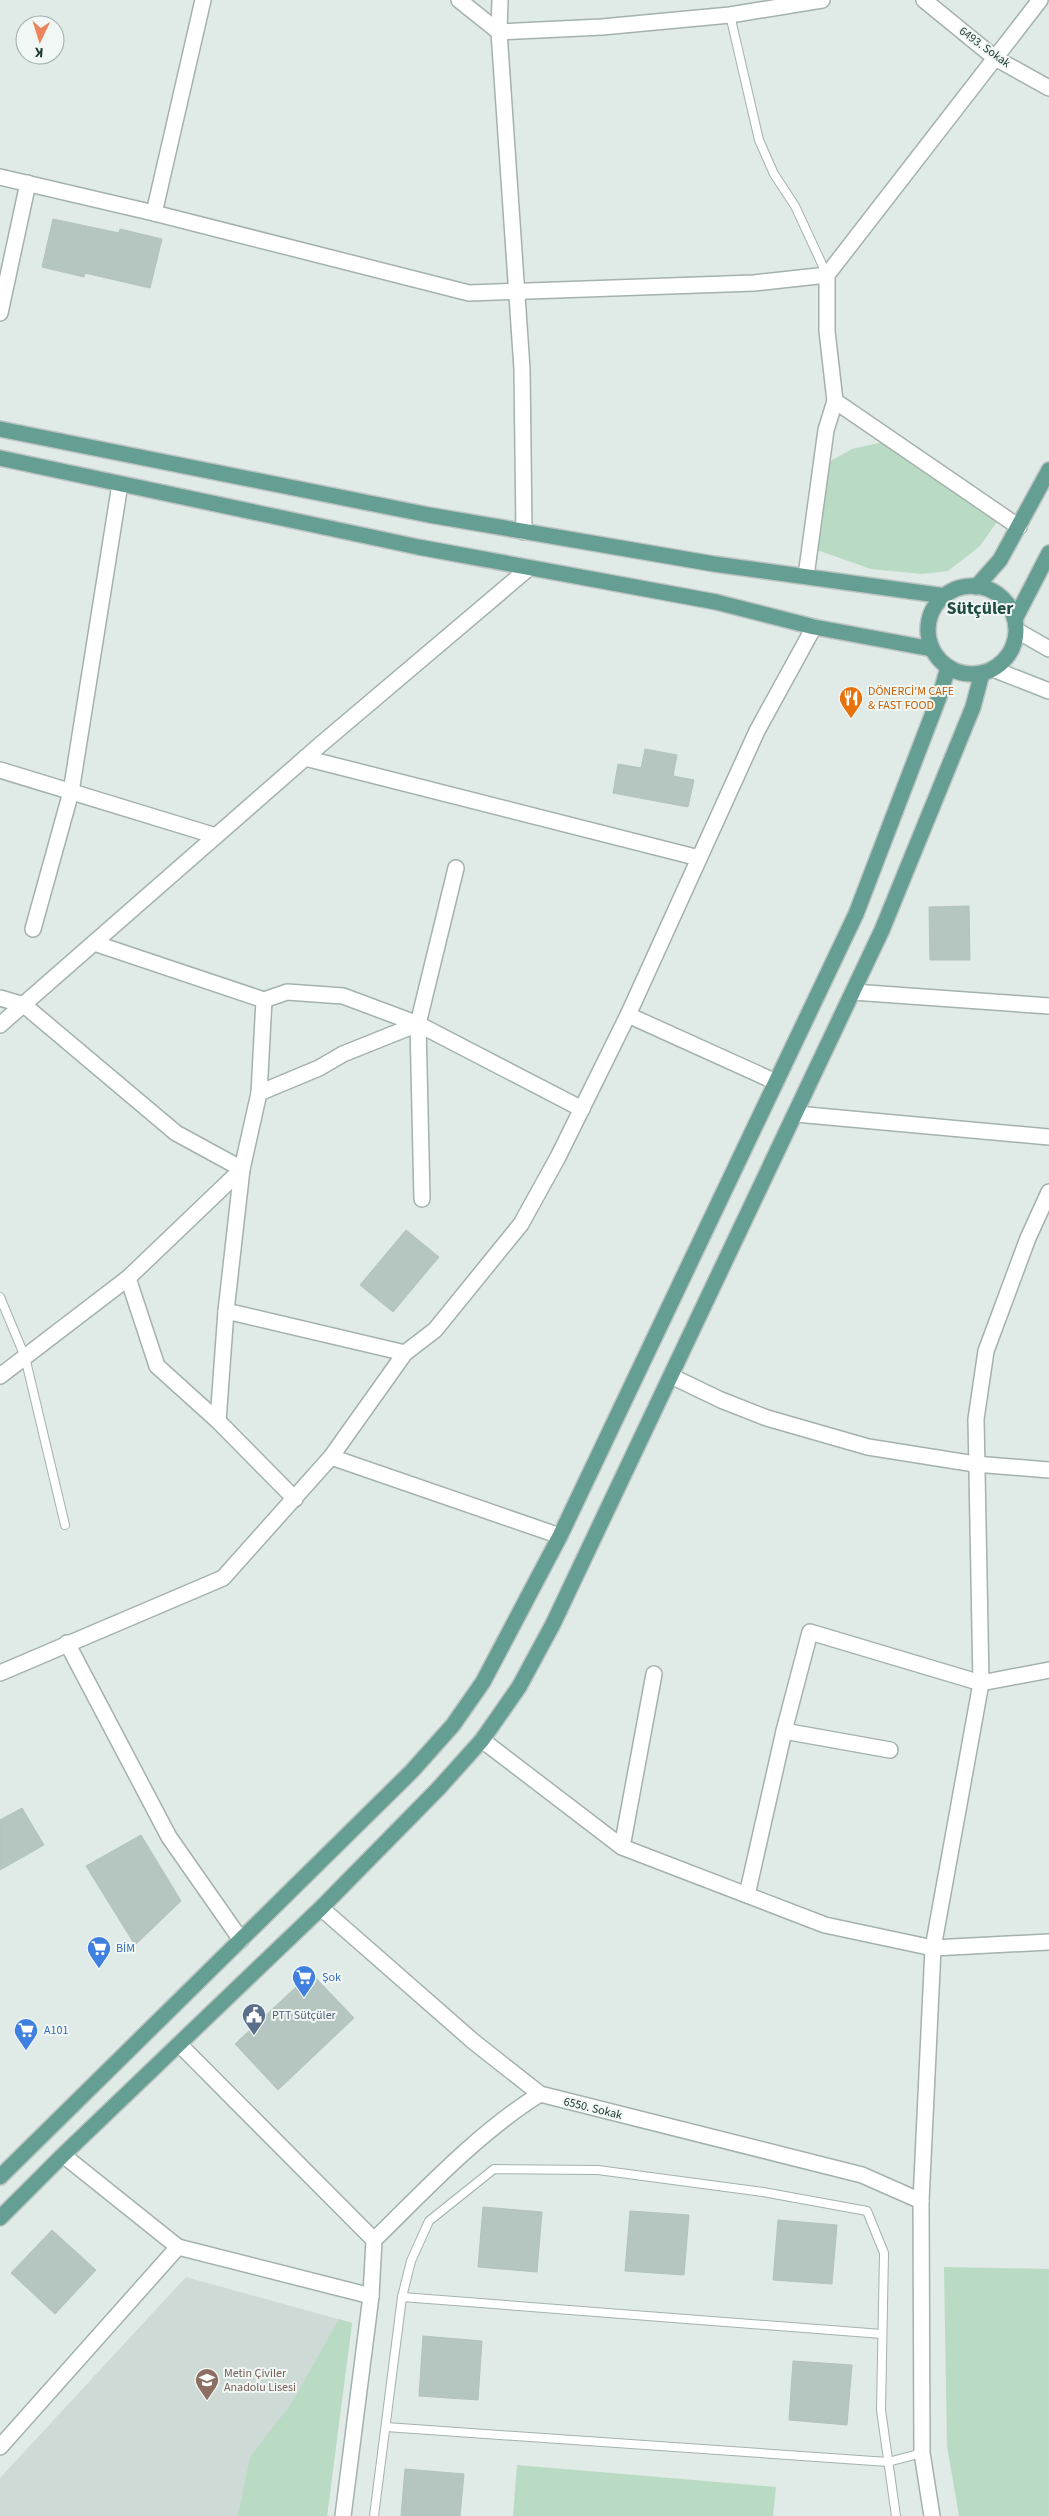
<svg xmlns="http://www.w3.org/2000/svg" width="1049" height="2516" viewBox="0 0 1049 2516" font-family="'Source Sans 3',sans-serif">
<style>
.built{fill:#cedad5}
.green{fill:#b9dbc3}
.building{fill:#b5c5bf;stroke:#b2c3bd}
.lines{fill:none;stroke-linecap:round;stroke-linejoin:round}
.lane-casing{stroke:#a3b2ad;stroke-width:10}
.street-casing{stroke:#a3b2ad;stroke-width:18}
.secondary-casing{stroke:#9fb5ae;stroke-width:18}
.primary-casing{stroke:#bcc4c2;stroke-width:18}
.lane{stroke:#fff;stroke-width:8}
.street{stroke:#fff;stroke-width:15}
.secondary{stroke:#fff;stroke-width:15}
.primary{stroke:#659e92;stroke-width:15}
.labels{text-anchor:middle;stroke-width:4;stroke-linejoin:round;paint-order:stroke}
.street-label{font-size:12px;fill:#213a34;stroke:#f0f7f4}
.food-label{font-size:12px;fill:#c56008;stroke:#f0f7f4;text-anchor:start}
.shop-label{font-size:12px;fill:#366cbe;stroke:#f0f7f4;text-anchor:start}
.service-label{font-size:12px;fill:#4e5e75;stroke:#f0f7f4;text-anchor:start}
.education-label{font-size:12px;fill:#785e54;stroke:#f0f7f4;text-anchor:start}
.district-label{font-size:18px;font-weight:bold;fill:#1e4b42;stroke:#f0f7f4}
</style>
<rect width="100%" height="100%" fill="#e0eae6"/>
<polygon class="built" points="186,2277 352,2323 327,2516 0,2516 0,2478"/>
<g class="green">
<polygon points="883,442 997,522 980,546 948,571 922,574 871,569 817,550 822,483 829,462 852,449"/>
<polygon points="944,2267 1049,2269 1049,2516 959,2516 947,2446"/>
<polygon points="339,2319 352,2323 327,2516 238,2516 250,2457 291,2404"/>
<polygon points="517,2465 776,2487 773,2516 513,2516"/>
</g>
<g class="building">
<polygon points="53,219 119,233 120,229 162,239 150,288 85,273 84,277 42,267"/>
<polygon points="645,749 677,755 673,776 694,780 688,807 613,793 618,764 641,768"/>
<polygon points="969,906 970,960 930,960 929,907"/>
<polygon points="406,1230 439,1257 393,1312 360,1285"/>
<polygon points="22,1808 44,1845 0,1870 0,1820"/>
<polygon points="141,1835 181,1901 135,1945 86,1866"/>
<polygon points="311,1973 354,2018 278,2090 235,2044"/>
<polygon points="483,2207 542,2212 537,2272 478,2267"/>
<polygon points="630,2211 689,2215 684,2275 625,2271"/>
<polygon points="778,2220 837,2225 832,2284 773,2280"/>
<polygon points="52,2230 96,2270 55,2314 11,2273"/>
<polygon points="423,2336 482,2341 478,2400 419,2396"/>
<polygon points="793,2361 852,2365 847,2425 789,2420"/>
<polygon points="405,2469 464,2474 460,2516 401,2516"/>
</g>
<g class="lines">
<g class="lane-casing">
<g id="lane">
<polyline points="730,15 759,140 774,174 795,206 827,275"/>
<polyline points="0,1297 25,1357 65,1525"/>
<polyline points="402,2297 882,2334"/>
<polyline points="386,2427 888,2462 922,2453"/>
<polyline points="374,2516 402,2297 411,2261 429,2221 494,2169 598,2170 763,2192 867,2211 884,2253 881,2410 896,2516"/>
</g>
</g>
<g class="street-casing">
<g id="street">
<polyline points="459,0 499,32 602,27 730,15 822,0"/>
<polyline points="500,0 499,32 522,369 524,532"/>
<polyline points="924,0 995,58 1049,88"/>
<polyline points="0,177 154,213 469,293 754,283 827,275"/>
<polyline points="154,213 203,0"/>
<polyline points="0,313 28,183"/>
<polyline points="1019,527 835,401 827,331 827,275 1040,0"/>
<polyline points="806,576 826,430 835,401"/>
<polyline points="305,758 699,858"/>
<polyline points="0,770 216,836"/>
<polyline points="33,929 71,792 120,484"/>
<polyline points="853,992 1049,1006"/>
<polyline points="0,998 24,1005 176,1133 242,1169 226,1311 218,1421"/>
<polyline points="264,1000 287,992 343,996 418,1024 582,1109"/>
<polyline points="628,1015 776,1082"/>
<polyline points="0,1025 320,745 529,568"/>
<polyline points="259,1093 319,1068 343,1054 418,1024"/>
<polyline points="796,1114 1049,1137"/>
<polyline points="422,1199 418,1024 456,868"/>
<polyline points="128,1278 157,1366 218,1421 295,1499"/>
<polyline points="226,1311 405,1353"/>
<polyline points="0,1376 128,1278 242,1169 259,1093 264,1000 94,943"/>
<polyline points="671,1376 721,1400 767,1418 868,1447 975,1464 1049,1470"/>
<polyline points="331,1457 560,1536"/>
<polyline points="67,1643 169,1837 241,1940"/>
<polyline points="0,1673 223,1578 331,1457 405,1353 435,1330 521,1224 558,1157 628,1015 757,731 814,627"/>
<polyline points="784,1731 890,1750"/>
<polyline points="482,1740 622,1847 825,1925 933,1948 1049,1942"/>
<polyline points="622,1847 654,1674"/>
<polyline points="747,1895 784,1731 810,1632 981,1683 1049,1670"/>
<polyline points="321,1908 474,2042 540,2094 862,2175 921,2201"/>
<polyline points="179,2044 374,2240 371,2296"/>
<path d="M374 2240C426 2189 478 2133 540 2094"/>
<polyline points="178,2247 371,2296 343,2516"/>
<polyline points="0,2447 178,2247 63,2155"/>
<polyline points="932,2516 922,2453 921,2201 933,1948 981,1683 976,1419 986,1351 1028,1238 1049,1192"/>
</g>
</g>
<g class="secondary-casing">
<g id="secondary">
<polyline points="1016,630 1049,649"/>
<polyline points="993,669 1049,691"/>
</g>
</g>
<g class="primary-casing">
<g id="primary">
<polyline points="0,429 429,515 714,564 945,596"/>
<polyline points="0,458 418,547 716,602 814,627 932,649"/>
<circle cx="972" cy="630" r="44"/>
<polyline points="976,587 1000,560 1049,470"/>
<polyline points="1015,619 1049,553"/>
<polyline points="0,2177 412,1771 453,1725 483,1682 560,1536 856,914 941,692 948,667"/>
<polyline points="0,2218 63,2155 321,1908 438,1789 482,1740 519,1687 553,1624 882,930 973,707 982,673"/>
</g>
</g>
<use href="#lane" class="lane"/>
<use href="#street" class="street"/>
<use href="#secondary" class="secondary"/>
<use href="#primary" class="primary"/>
</g>
<defs>
<g id="restaurant-pin" transform="scale(1.25)"><path d="M0 17L-7.5 6A9.5 9.5 0 1 1 7.5 6Z" fill="#e8710a" stroke="#f0f7f4"/><path d="M-5-6h1v4h1v-4h1v4h1v-4h1v5L-1.5 .5V6h-2V.5L-5-1ZM5-6V6H3V1.5H1.5Q1.5-4 5-6Z" fill="#fff"/></g>
<g id="supermarket-pin" transform="scale(1.25)"><path d="M0 17L-7.5 6A9.5 9.5 0 1 1 7.5 6Z" fill="#3f7fe0" stroke="#f0f7f4"/><path d="M-6-5.5h2.5l.6 2H6L4.5 2H-2.5L-4.4-4H-6ZM-1.5 3.2a1.3 1.3 0 1 0 .1 0ZM3 3.2a1.3 1.3 0 1 0 .1 0Z" fill="#fff"/></g>
<g id="civic-pin" transform="scale(1.25)"><path d="M0 17L-7.5 6A9.5 9.5 0 1 1 7.5 6Z" fill="#5c6f8a" stroke="#f0f7f4"/><path d="M-.6-6.5H3V-4.5H.6V-3L4-1V1h2V6H-6V1h2V-1L-.6-3ZM-1.2 2.5V6h2.4V2.5Z" fill="#fff"/></g>
<g id="school-pin" transform="scale(1.25)"><path d="M0 17L-7.5 6A9.5 9.5 0 1 1 7.5 6Z" fill="#8d6e63" stroke="#f0f7f4"/><path d="M0-5L7-2L0 1L-7-2ZM-4 1L0 2.5L4 1V4Q0 6-4 4Z" fill="#fff"/></g>
</defs>
<g fill-rule="evenodd">
<use href="#restaurant-pin" x="851" y="698"/>
<use href="#supermarket-pin" x="99" y="1948"/>
<use href="#supermarket-pin" x="304" y="1977"/>
<use href="#civic-pin" x="254" y="2015"/>
<use href="#supermarket-pin" x="26" y="2030"/>
<use href="#school-pin" x="207" y="2380"/>
</g>
<g class="labels">
<g class="street-label">
<text transform="translate(985 47) rotate(36)" y="4">6493. Sokak</text>
<text transform="translate(593 2108) rotate(14)" y="4">6550. Sokak</text>
</g>
<g class="food-label">
<text x="868" y="695">DÖNERCİ'M CAFE<tspan x="868" dy="14">&amp; FAST FOOD</tspan></text>
</g>
<g class="shop-label">
<text x="116" y="1952">BİM</text>
<text x="322" y="1981">Şok</text>
<text x="44" y="2034">A101</text>
</g>
<g class="service-label">
<text x="272" y="2019">PTT Sütçüler</text>
</g>
<g class="education-label">
<text x="224" y="2377">Metin Çiviler<tspan x="224" dy="14">Anadolu Lisesi</tspan></text>
</g>
<g class="district-label">
<text x="980" y="614">Sütçüler</text>
</g>
</g>
<g transform="translate(40 40) rotate(184)"><circle r="24" fill="#f0f7f4" stroke="#9daba7"/>
<path d="M0-4L9 19L0 12L-9 19Z" fill="#ed845b"/>
<text y="-8" font-size="14" font-weight="bold" text-anchor="middle" fill="#213a34">K</text>
</g>
</svg>
